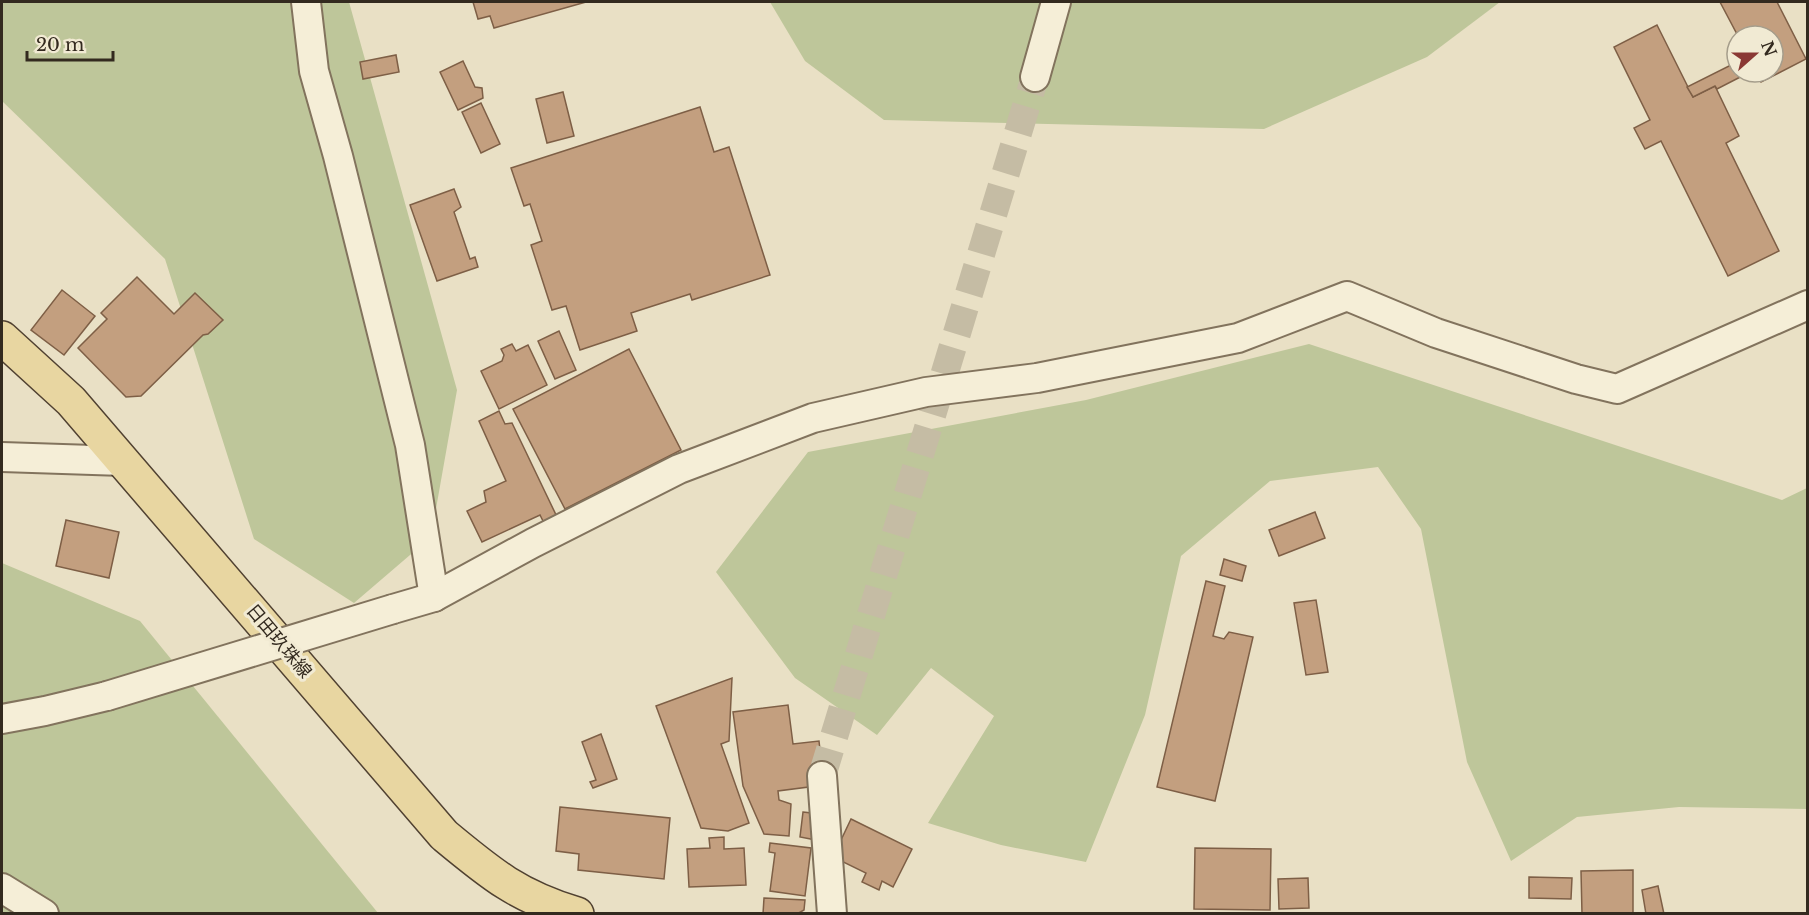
<svg xmlns="http://www.w3.org/2000/svg" width="1809" height="915" viewBox="0 0 1809 915" font-family="'Libre Baskerville','Noto Sans JP',serif">
<style>
.green{fill:#bec69a}
.building{fill:#c39f7f;stroke:#7e5f46;stroke-width:1.5}
.lines{fill:none;stroke-linecap:round;stroke-linejoin:round}
.street-tunnel{stroke:#c5bca4;stroke-width:28;stroke-dasharray:28 14;stroke-linecap:butt}
.street-casing{stroke:#82735d;stroke-width:32}
.primary-casing{stroke:#504131;stroke-width:36}
.street{stroke:#f5eed7;stroke-width:28}
.primary{stroke:#e8d6a1;stroke-width:33}
.street-bridge-casing{stroke:#82735d;stroke-width:32;stroke-linecap:butt}
.street-bridge{stroke:#f5eed7;stroke-width:28}
.labels{text-anchor:middle;stroke-width:6;stroke-linejoin:round;paint-order:stroke}
.street-label{font-size:18px;fill:#332a1f;stroke:#f1ead3}
</style>
<rect width="100%" height="100%" fill="#e9e0c5"/>
<g class="green">
<polygon points="2,2 349,2 457,390 431,537 354,603 254,539 165,259 2,101"/>
<polygon points="770,2 1500,2 1427,57 1264,129 884,120 805,61"/>
<polygon points="1309,344 1782,500 1807,488 1807,809 1679,807 1577,817 1511,861 1467,762 1421,529 1378,467 1270,481 1181,556 1145,715 1086,862 1001,845 928,823 994,716 931,668 877,735 795,678 716,572 808,452 1086,400"/>
<polygon points="2,563 140,621 378,913 2,913"/>
</g>
<g class="building">
<polygon points="473,2 586,2 494,28 490,16 478,19"/>
<polygon points="1720,2 1777,2 1806,59 1761,82 1756,72 1773,72 1773,36 1738,36"/>
<polygon points="1657,25 1693,97 1715,86 1739,136 1726,143 1779,251 1728,276 1661,141 1645,149 1634,128 1650,120 1614,47"/>
<polygon points="396,55 399,72 363,79 360,62"/>
<polygon points="463,61 475,87 482,88 483,98 458,110 440,72"/>
<polygon points="1737,62 1737,72 1750,72 1717,89 1715,86 1693,97 1687,87"/>
<polygon points="563,92 574,136 547,143 536,99"/>
<polygon points="481,103 500,144 481,153 462,112"/>
<polygon points="700,107 714,152 729,147 770,275 692,300 690,294 631,313 637,331 580,350 566,306 552,310 531,245 542,241 530,204 524,206 511,168"/>
<polygon points="454,189 461,207 454,212 470,259 475,257 478,267 437,281 410,205"/>
<polygon points="137,277 174,314 195,293 223,320 208,334 203,335 141,396 126,397 78,348 107,319 101,313"/>
<polygon points="62,290 95,316 64,355 31,330"/>
<polygon points="559,331 576,370 555,379 538,341"/>
<polygon points="512,344 516,351 528,345 547,385 499,409 481,371 502,361 504,355 501,349"/>
<polygon points="629,349 681,450 565,509 513,409"/>
<polygon points="499,411 505,424 512,423 558,519 545,525 540,515 482,542 467,511 486,502 484,491 506,481 479,421"/>
<polygon points="1315,512 1325,538 1279,556 1269,530"/>
<polygon points="66,520 119,532 109,578 56,566"/>
<polygon points="1224,559 1246,566 1242,581 1220,575"/>
<polygon points="1206,581 1225,586 1213,636 1224,639 1229,632 1253,637 1215,801 1157,787"/>
<polygon points="1316,600 1328,672 1306,675 1294,603"/>
<polygon points="732,678 729,741 721,744 749,823 728,831 701,828 656,706"/>
<polygon points="788,705 793,744 819,741 824,785 778,791 779,800 791,804 789,836 764,834 743,786 733,712"/>
<polygon points="601,734 617,779 593,788 590,782 596,780 582,742"/>
<polygon points="560,807 670,818 664,879 578,870 579,854 556,851"/>
<polygon points="803,812 820,814 816,840 800,837"/>
<polygon points="851,819 912,849 893,887 882,881 879,890 862,882 866,873 833,857"/>
<polygon points="724,837 724,849 744,848 746,885 689,887 687,849 710,848 709,838"/>
<polygon points="770,843 811,848 805,896 770,891 775,853 769,852"/>
<polygon points="1195,848 1271,849 1270,910 1194,909"/>
<polygon points="1633,870 1633,914 1582,914 1581,871"/>
<polygon points="1529,877 1572,878 1571,899 1529,898"/>
<polygon points="1308,878 1309,908 1279,909 1278,879"/>
<polygon points="1658,886 1664,914 1646,914 1642,890"/>
<polygon points="764,898 805,900 804,910 797,914 763,914"/>
</g>
<g class="lines">
<polyline class="street-tunnel" points="822,776 1035,77"/>
<g class="street-casing">
<g id="street">
<polyline points="306,2 314,71 338,156 410,445 434,597"/>
<polyline points="1035,77 1056,2"/>
<polyline points="2,457 123,461"/>
<polyline points="393,609 434,597 533,543 679,469 813,418 926,392 1037,378 1238,338 1347,296 1436,333 1576,379 1617,389 1808,305"/>
<polyline points="2,719 45,711 107,696"/>
<polyline points="822,776 832,914"/>
<polyline points="2,888 44,914"/>
</g>
</g>
<g class="primary-casing">
<path id="primary" d="M2 338 71 401 444 835C491 874 517 896 577 914"/>
</g>
<use href="#street" class="street"/>
<use href="#primary" class="primary"/>
<g class="street-bridge-casing">
<polyline id="street-bridge" points="107,696 393,609"/>
</g>
<use href="#street-bridge" class="street-bridge"/>
</g>
<g class="labels">
<g class="street-label">
<text transform="translate(279 641) rotate(50)" y="6">日田玖珠線</text>
</g>
</g>
<rect width="1809" height="915" fill="none" stroke="#332a1f" stroke-width="6"/>
<g transform="translate(1755 54) rotate(69)"><circle r="28" fill="#f1ead3" stroke="#a59d8b" stroke-width="1.5"/>
<path d="M0-4.5L10 22L0 15L-10 22Z" fill="#8a3834"/>
<text y="-9" font-size="16" font-weight="bold" text-anchor="middle" fill="#332a1f">N</text>
</g>
<path d="M27 51v9h86v-9" fill="none" stroke="#332a1f" stroke-width="3"/>
<text x="36" y="51" font-size="18" fill="#332a1f" stroke="#f1ead3" stroke-width="4.5" paint-order="stroke">20 m</text>
</svg>
